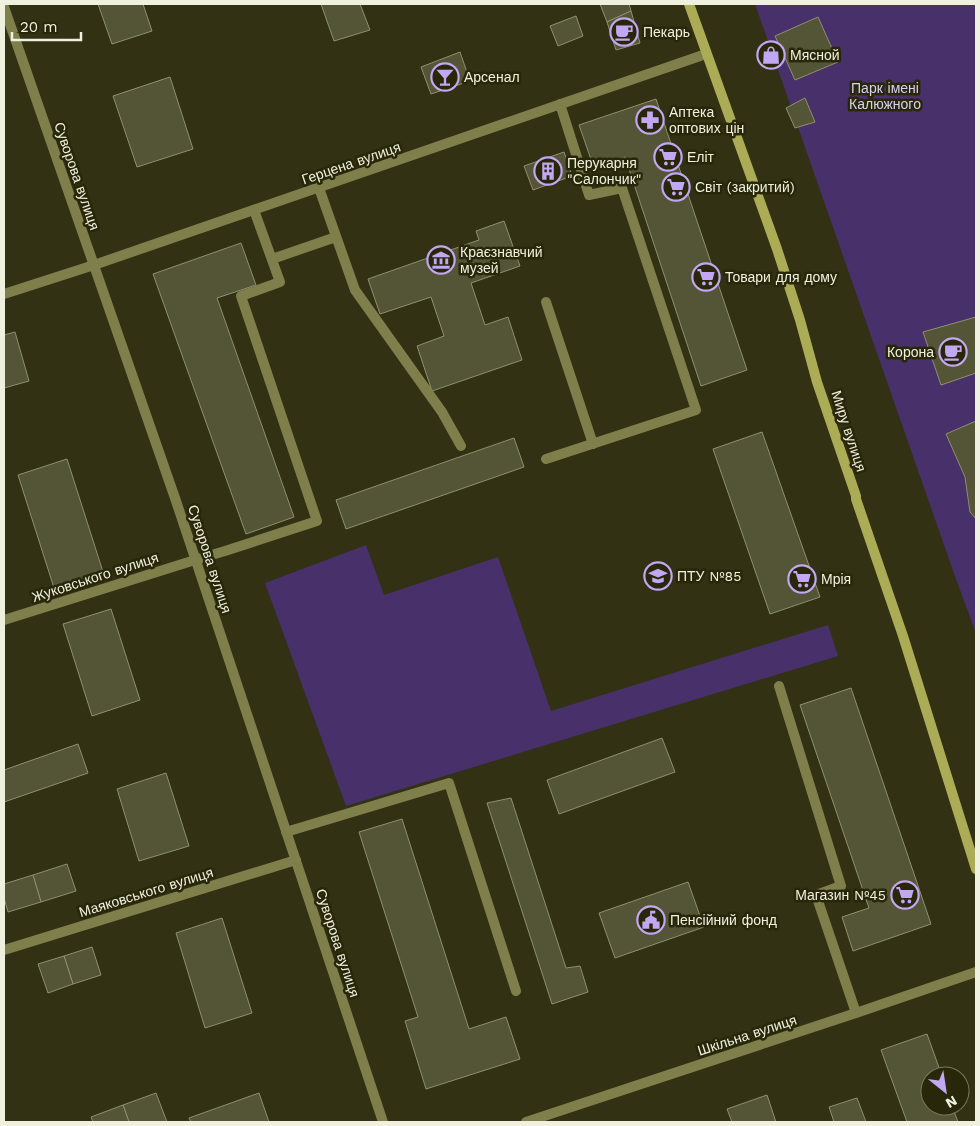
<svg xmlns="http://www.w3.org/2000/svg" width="980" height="1126" viewBox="0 0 980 1126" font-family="'Work Sans',sans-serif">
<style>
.green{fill:#48306b}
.building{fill:#545436;stroke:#8f906f}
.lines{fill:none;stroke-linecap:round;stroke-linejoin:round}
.lane{stroke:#7f7f4b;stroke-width:10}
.street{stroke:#7f7f4b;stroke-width:10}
.secondary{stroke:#adac56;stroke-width:10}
.labels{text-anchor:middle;stroke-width:5;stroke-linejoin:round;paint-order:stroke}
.poi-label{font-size:14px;fill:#f0f0df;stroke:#28270a;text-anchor:start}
.park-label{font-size:14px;fill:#d9cef3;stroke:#28270a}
.street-label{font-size:14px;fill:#f0f0df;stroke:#28270a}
</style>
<rect width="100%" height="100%" fill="#323114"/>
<g class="green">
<polygon points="755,4 976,4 976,633 957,582"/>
<polygon points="366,545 384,595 498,557 551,711 828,625 838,656 346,806 265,583"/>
</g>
<g class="building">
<polygon points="98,4 143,4 152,31 112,44"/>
<polygon points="321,4 360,4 370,30 334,41"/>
<polygon points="600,4 629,4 631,11 607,22"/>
<polygon points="631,11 640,43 616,50 607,22"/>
<polygon points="576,16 583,36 558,46 550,26"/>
<polygon points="818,17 838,62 795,80 775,36"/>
<polygon points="773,43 780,62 768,67 762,49"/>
<polygon points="460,52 470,81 431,94 421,67"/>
<polygon points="170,77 193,149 137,167 113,96"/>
<polygon points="805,98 815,122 795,128 786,108"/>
<polygon points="656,99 747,370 701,386 625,157 594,168 579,125"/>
<polygon points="564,152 572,176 533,190 524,166"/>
<polygon points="504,221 520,266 471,283 485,325 508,317 522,360 432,391 417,346 444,336 431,297 380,314 368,279 479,240 476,231"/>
<polygon points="241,243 256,285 217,298 294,517 246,534 153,274"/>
<polygon points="976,317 976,373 941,385 923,332"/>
<polygon points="15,332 29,381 4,388 4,335"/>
<polygon points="976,421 976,519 970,512 965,477 946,434"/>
<polygon points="762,432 820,597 770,614 713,449"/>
<polygon points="514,438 524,467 346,529 336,500"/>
<polygon points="67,459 104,575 55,591 18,475"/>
<polygon points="111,609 140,700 92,716 63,624"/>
<polygon points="851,688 931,924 853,951 842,917 869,908 800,705"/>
<polygon points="662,738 675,772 559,814 547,780"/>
<polygon points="78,744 88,773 4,802 4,770"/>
<polygon points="166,773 189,846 139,861 117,789"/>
<polygon points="511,798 566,968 580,966 588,992 552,1004 487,803"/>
<polygon points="402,819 469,1029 506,1017 520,1059 426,1089 405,1021 418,1017 359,832"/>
<polygon points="67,864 76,891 41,902 33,875"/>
<polygon points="33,875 41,902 8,912 4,898 4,884"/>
<polygon points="688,882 704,927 615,958 599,913"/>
<polygon points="222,918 252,1013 205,1028 176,933"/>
<polygon points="92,947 101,975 73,984 64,956"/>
<polygon points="64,956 73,984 48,993 38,964"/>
<polygon points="927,1034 942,1076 930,1076 930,1106 952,1106 958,1122 907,1122 881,1050"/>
<polygon points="156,1093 167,1122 129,1122 123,1105"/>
<polygon points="259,1093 269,1122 191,1122 189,1118"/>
<polygon points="767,1095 776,1122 732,1122 727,1109"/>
<polygon points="857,1098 866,1122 834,1122 829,1107"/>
<polygon points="123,1105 129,1122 93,1122 91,1117"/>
</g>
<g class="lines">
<g class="lane">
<polyline points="319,188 355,290 442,412 461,446"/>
<polyline points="272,259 336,237"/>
<polyline points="546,302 593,444"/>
<polyline points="546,459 696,410 622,188 589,195 560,104"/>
<polyline points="195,560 225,551 317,521 241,296 280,282 254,210"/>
<polyline points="779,686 841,886 816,895 856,1013"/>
<polyline points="286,832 449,783 516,991"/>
</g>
<g class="street">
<polyline points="4,7 175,498 383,1122"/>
<polyline points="4,294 94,265 706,54"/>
<polyline points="4,620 195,560"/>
<polyline points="4,950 296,860"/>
<polyline points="526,1122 856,1013 976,972"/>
</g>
<polyline class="secondary" points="689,4 777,249 800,320 817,382 856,496 856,499 903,636 976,869"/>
</g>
<defs>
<g id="cafe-ring" transform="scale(1.4375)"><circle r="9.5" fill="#28270a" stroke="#c2a8f3" stroke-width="1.5"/><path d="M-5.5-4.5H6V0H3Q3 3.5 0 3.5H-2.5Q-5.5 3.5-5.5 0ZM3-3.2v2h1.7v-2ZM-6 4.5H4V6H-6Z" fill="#c2a8f3"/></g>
<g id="shop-ring" transform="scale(1.4375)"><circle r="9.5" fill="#28270a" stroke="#c2a8f3" stroke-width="1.5"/><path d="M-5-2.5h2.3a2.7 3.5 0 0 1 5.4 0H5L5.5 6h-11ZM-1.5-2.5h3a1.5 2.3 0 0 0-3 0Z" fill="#c2a8f3"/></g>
<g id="bar-ring" transform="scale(1.4375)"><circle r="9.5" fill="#28270a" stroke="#c2a8f3" stroke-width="1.5"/><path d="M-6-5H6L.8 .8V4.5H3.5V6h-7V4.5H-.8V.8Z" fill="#c2a8f3"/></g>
<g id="pharmacy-ring" transform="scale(1.4375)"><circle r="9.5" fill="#28270a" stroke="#c2a8f3" stroke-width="1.5"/><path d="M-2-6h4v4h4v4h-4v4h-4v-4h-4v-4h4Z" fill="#c2a8f3"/></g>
<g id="supermarket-ring" transform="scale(1.4375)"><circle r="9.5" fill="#28270a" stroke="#c2a8f3" stroke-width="1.5"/><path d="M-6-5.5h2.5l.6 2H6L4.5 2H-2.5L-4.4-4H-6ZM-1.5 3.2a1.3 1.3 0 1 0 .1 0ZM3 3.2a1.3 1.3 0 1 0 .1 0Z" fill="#c2a8f3"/></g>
<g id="building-ring" transform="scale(1.4375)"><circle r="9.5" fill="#28270a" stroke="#c2a8f3" stroke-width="1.5"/><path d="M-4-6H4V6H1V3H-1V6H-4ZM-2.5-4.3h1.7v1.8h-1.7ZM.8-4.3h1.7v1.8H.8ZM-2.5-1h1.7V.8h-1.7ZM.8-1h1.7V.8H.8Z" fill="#c2a8f3"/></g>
<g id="museum-ring" transform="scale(1.4375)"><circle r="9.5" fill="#28270a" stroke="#c2a8f3" stroke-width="1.5"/><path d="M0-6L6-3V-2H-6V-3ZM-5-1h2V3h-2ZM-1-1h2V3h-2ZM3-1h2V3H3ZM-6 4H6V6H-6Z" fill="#c2a8f3"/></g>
<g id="university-ring" transform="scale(1.4375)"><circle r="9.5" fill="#28270a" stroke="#c2a8f3" stroke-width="1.5"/><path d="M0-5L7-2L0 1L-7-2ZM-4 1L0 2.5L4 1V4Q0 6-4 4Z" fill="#c2a8f3"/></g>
<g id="civic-ring" transform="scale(1.4375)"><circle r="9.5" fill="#28270a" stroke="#c2a8f3" stroke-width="1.5"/><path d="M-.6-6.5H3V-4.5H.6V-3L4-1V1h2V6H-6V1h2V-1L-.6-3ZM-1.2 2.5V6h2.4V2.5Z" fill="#c2a8f3"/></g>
</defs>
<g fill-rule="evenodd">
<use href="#cafe-ring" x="624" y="32"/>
<use href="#shop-ring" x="771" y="55"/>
<use href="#bar-ring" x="445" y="77"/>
<use href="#pharmacy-ring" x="650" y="120"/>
<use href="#supermarket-ring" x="668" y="157"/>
<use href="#building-ring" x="548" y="171"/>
<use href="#supermarket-ring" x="676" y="187"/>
<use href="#museum-ring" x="441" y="260"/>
<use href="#supermarket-ring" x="706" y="277"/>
<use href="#cafe-ring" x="953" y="352"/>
<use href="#university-ring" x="658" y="576"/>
<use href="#supermarket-ring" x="802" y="579"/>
<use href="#supermarket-ring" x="905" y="895"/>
<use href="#civic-ring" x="651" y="920"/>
</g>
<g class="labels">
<g class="poi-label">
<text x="643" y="37">Пекарь</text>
<text x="790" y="60">Мясной</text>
<text x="464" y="82">Арсенал</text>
<text x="669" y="117">Аптека<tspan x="669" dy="16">оптових цін</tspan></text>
<text x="687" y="162">Еліт</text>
<text x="567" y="168">Перукарня<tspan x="567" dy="16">"Салончик"</tspan></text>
<text x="695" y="192">Світ (закритий)</text>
<text x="460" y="257">Краєзнавчий<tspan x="460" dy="16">музей</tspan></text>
<text x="725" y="282">Товари для дому</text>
<text x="934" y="357" text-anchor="end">Корона</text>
<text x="677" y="581">ПТУ №85</text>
<text x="821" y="584">Мрія</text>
<text x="886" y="900" text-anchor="end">Магазин №45</text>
<text x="670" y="925">Пенсійний фонд</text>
</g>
<g class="park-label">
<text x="885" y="93">Парк імені<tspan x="885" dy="16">Калюжного</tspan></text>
</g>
<g class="street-label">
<text transform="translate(351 163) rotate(-19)" y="5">Герцена вулиця</text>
<text transform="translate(77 176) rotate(71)" y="5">Суворова вулиця</text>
<text transform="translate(849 431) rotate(72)" y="5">Миру вулиця</text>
<text transform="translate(210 559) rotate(72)" y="5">Суворова вулиця</text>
<text transform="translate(95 577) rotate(-18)" y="5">Жуковського вулиця</text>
<text transform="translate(146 892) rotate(-17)" y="5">Маяковського вулиця</text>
<text transform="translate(338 943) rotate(72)" y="5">Суворова вулиця</text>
<text transform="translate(747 1035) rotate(-18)" y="5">Шкільна вулиця</text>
</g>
</g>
<rect width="980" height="1126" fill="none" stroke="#f0f0df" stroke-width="10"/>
<g transform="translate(945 1091) rotate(150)"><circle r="24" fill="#28270a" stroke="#78775f"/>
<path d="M0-4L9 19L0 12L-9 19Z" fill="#c2a8f3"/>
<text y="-8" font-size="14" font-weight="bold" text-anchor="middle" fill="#f0f0df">N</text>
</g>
<path d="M12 32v8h69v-8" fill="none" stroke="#f0f0df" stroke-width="2.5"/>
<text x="20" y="32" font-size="15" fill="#f0f0df" stroke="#28270a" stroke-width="4" paint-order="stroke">20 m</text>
</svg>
